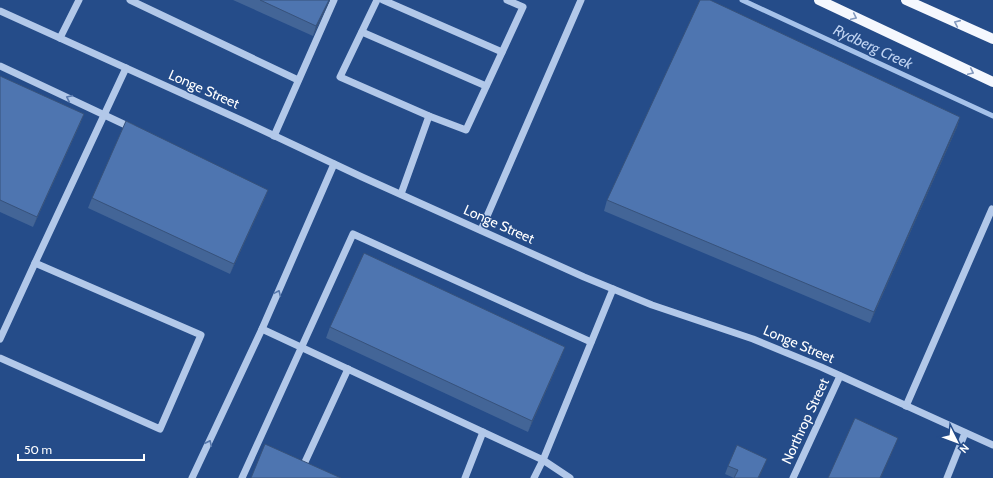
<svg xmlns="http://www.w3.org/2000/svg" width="993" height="478" viewBox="0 0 993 478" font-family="Cabin,sans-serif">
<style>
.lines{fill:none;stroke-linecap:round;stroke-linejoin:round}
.stream{stroke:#a6c2ea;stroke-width:5}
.minor{stroke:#b2c8e9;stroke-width:7}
.major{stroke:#f5f8fe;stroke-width:10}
.wall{fill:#436597}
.shaded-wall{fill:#37527b}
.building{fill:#4e75b0;stroke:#37527b}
.oneway{stroke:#8399be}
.oneway2{stroke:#5677ab}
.labels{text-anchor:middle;stroke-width:3;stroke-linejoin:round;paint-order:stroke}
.street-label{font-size:14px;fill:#fff;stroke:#254c89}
.water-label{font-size:15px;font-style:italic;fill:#bed2f1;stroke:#254c89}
</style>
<rect width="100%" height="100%" fill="#254c89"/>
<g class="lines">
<polyline class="stream" points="742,0 993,116"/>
<g class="minor">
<polyline points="130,0 298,80"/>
<polyline points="377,0 340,77 429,116 466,130 523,7 507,0"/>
<polyline points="383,0 502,52"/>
<polyline points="0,11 243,121 362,177 584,277 652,305 753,339 821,367 993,445"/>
<polyline points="362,32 486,86"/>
<polyline points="60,38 79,0"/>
<polyline points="0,66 132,128"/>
<polyline points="274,136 334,0"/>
<polyline points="401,194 429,116"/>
<polyline points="481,230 581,0"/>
<polyline points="262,329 543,460 613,289"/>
<polyline points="0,339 35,263"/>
<polyline points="0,358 160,429 201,335 35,263 126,68"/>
<polyline points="906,406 992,209"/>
<polyline points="305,462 348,369"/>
<polyline points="192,478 262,329 334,164"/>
<polyline points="242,478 353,234 591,342"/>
<polyline points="465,478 483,432"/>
<polyline points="534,478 543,460 570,478"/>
<polyline points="793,478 840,376"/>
<polyline points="947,478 965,433"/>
</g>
<g class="major">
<polyline points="819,0 993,82"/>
<polyline points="906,0 993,39"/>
</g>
</g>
<g class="wall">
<polygon points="233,0 330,0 313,36"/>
<polygon points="0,76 84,114 80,124 33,227 0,212"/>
<polygon points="960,117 957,127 870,323 604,211 607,200"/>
<polygon points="268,190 264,200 230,274 88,208 92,198"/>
<polygon points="330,327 561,357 528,432 326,338"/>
<polygon points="728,466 764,467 734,478 725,474"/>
</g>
<g class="shaded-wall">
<polygon points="329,0 330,0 313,36 316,26"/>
<polygon points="84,114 80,124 33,227 37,217"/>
<polygon points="960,117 957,127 870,323 874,312"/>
<polygon points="268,190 264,200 230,274 234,264"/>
<polygon points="565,347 561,357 528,432 532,421"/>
<polygon points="898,438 894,448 881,478 880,478"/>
<polygon points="767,459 764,467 759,478 758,478"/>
</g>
<g class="building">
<polygon points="260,0 329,0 316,26"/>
<polygon points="700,0 710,0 960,117 874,312 607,200"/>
<polygon points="0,76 84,114 37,217 0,200"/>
<polygon points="126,121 268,190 234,264 92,198"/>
<polygon points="364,253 565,347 532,421 330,327"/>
<polygon points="855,418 898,438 880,478 828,478"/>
<polygon points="265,444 341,478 251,478"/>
<polygon points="737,445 767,459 758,478 734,478 738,470 728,466"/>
</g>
<defs><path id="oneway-chevron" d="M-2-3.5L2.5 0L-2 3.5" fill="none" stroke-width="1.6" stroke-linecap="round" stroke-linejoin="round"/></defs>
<g class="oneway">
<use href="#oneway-chevron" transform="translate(854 17) rotate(25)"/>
<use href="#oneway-chevron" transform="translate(957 23) rotate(-156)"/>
<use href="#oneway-chevron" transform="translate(971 72) rotate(25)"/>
</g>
<g class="oneway2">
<use href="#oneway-chevron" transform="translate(69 98) rotate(-155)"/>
<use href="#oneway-chevron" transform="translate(278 293) rotate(-66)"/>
<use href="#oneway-chevron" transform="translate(209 443) rotate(-65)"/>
</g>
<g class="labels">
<g class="street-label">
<text transform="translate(204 89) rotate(24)" y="5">Longe Street</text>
<text transform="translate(499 224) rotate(24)" y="5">Longe Street</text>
<text transform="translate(799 344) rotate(23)" y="5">Longe Street</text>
<text transform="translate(805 421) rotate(-65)" y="5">Northrop Street</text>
</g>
<g class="water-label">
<text transform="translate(873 47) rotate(25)" y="5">Rydberg Creek</text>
</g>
</g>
<g transform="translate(957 442) rotate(132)" stroke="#254c89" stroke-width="3" paint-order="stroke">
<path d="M0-3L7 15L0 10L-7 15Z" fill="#ffffff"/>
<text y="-6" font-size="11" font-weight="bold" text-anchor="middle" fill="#ffffff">N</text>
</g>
<path d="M18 454v6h126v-6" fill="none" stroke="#ffffff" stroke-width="2"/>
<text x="24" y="454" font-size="12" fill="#ffffff" stroke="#254c89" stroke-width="3" paint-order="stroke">50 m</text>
</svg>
